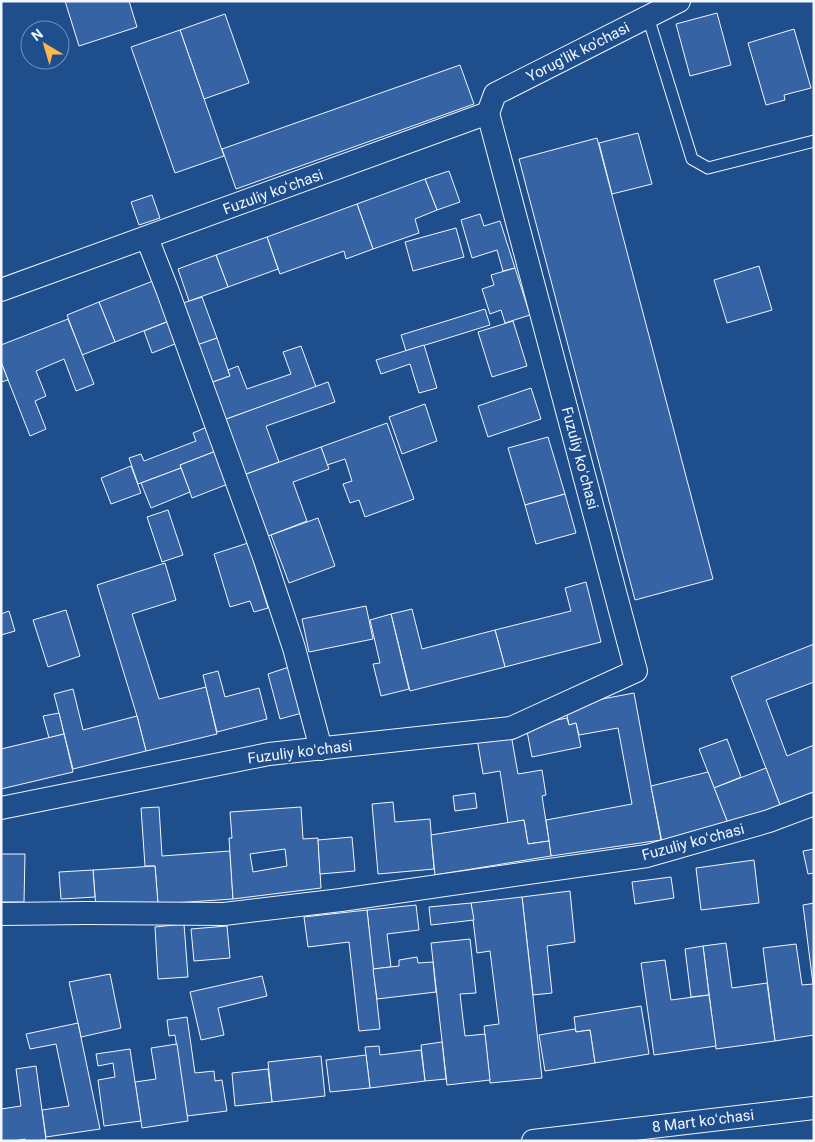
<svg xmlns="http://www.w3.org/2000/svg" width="815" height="1142" viewBox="0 0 815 1142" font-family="Roboto,sans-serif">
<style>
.building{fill:#3563a3;stroke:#f2f6ff;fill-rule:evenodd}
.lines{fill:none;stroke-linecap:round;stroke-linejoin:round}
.lane-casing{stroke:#f2f6ff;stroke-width:13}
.street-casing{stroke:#f2f6ff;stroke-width:24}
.lane{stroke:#1f4e8c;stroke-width:11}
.street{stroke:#1f4e8c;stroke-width:22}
.labels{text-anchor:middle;stroke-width:4;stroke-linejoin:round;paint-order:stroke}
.street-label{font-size:15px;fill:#f2f6ff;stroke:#1f4e8c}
</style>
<rect width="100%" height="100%" fill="#1f4e8c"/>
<g class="building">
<polygon points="65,1 129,1 137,27 79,46"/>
<polygon points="717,13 731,65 690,76 676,24"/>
<polygon points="225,14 249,83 204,99 180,30"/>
<polygon points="794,29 811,88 784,95 785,100 766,105 748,43"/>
<polygon points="180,30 224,156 175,173 131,47"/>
<polygon points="460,65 474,104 236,189 222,149"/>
<polygon points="638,133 652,184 612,194 599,143"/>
<polygon points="597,138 713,579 635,600 519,159"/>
<polygon points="449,171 460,202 437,210 425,179"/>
<polygon points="425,179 437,210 415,219 419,233 373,249 357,204"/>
<polygon points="152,195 160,218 139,225 131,202"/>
<polygon points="357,204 373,249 346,259 344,251 280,274 267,237"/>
<polygon points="480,214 484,226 500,221 515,268 503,271 497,250 472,258 461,220"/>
<polygon points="456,228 464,257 413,271 405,242"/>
<polygon points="267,237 278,269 228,287 216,255"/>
<polygon points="216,255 228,287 189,301 178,269"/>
<polygon points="759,266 772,310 727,323 714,280"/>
<polygon points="515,268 530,315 505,323 501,310 490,314 482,289 494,285 491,275"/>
<polygon points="153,281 169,321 115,342 99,302"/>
<polygon points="202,297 217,338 198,345 183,303"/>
<polygon points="99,302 115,342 82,355 67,315"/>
<polygon points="485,309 490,325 406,351 401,335"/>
<polygon points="68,319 94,384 76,391 64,359 36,371 46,396 35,401 46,429 30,436 1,362 1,345"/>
<polygon points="172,320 180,342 152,353 144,331"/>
<polygon points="513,321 527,366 492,377 478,332"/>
<polygon points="217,338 230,376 207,384 194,346"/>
<polygon points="424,345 437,388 419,393 410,364 381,374 376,360"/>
<polygon points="301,346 316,387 221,421 207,384 230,376 228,370 238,366 247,389 291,374 283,352"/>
<polygon points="1,362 8,380 1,382"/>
<polygon points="328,382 335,402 266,426 279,462 241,476 221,421"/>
<polygon points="531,388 541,419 488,437 478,406"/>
<polygon points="425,404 437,441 402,454 389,417"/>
<polygon points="387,423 414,499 365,517 359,500 350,503 343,484 352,481 345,459 327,465 321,447"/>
<polygon points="207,427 216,451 180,465 181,468 138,484 129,458 141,454 144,461 196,441 193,433"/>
<polygon points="548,437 565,494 525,505 508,448"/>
<polygon points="321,447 329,469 293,482 307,521 263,538 241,476"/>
<polygon points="216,451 228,484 192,498 180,465"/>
<polygon points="131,466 141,493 111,504 101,478"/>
<polygon points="181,468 190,492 151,508 141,483"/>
<polygon points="565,494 576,533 536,544 525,505"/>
<polygon points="168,510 183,555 162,562 147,517"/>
<polygon points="318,518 335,566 289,583 271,535"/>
<polygon points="248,543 268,608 254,612 250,601 230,607 214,554"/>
<polygon points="165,563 176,600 132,614 159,699 206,687 217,734 146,751 137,716 97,585"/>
<polygon points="586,582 601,642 505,667 495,630 571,611 565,588"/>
<polygon points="366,606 373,639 309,652 302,619"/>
<polygon points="412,609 422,649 495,630 505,667 410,691 391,614"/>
<polygon points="66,610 80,656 48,667 33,620"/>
<polygon points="9,611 15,631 1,635 1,614"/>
<polygon points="391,614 409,689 381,696 373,664 380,663 370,620"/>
<polygon points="814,644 814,682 766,700 787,756 814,745 814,792 780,805 731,677"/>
<polygon points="289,667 302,713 280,719 268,674"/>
<polygon points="218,671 225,697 259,688 267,719 217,732 203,675"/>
<polygon points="73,689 83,730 137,716 146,751 73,769 54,694"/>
<polygon points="634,693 661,840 551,856 546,820 632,804 618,728 579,735 576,723 569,725 565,706"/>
<polygon points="59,713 64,734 49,738 43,716"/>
<polygon points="567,718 569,725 576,723 581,747 532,757 526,726"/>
<polygon points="64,734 73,772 1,789 1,749"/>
<polygon points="511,734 518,774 542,770 546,795 542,796 549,841 528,844 524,820 508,823 500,771 483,774 477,739"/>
<polygon points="727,739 741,777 714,788 699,749"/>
<polygon points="766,768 780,805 729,826 714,788"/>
<polygon points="708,772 729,826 662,842 651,786"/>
<polygon points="475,793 477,808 455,811 453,796"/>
<polygon points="393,802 395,822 430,819 434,869 378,874 372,804"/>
<polygon points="159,807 162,856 230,851 233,899 158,904 155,866 145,866 141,808"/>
<path d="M301 807 303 839 318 838 321 888 233 899 229 838H232L230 812ZM285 849 287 866 253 872 250 854Z"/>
<polygon points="524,820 528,844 549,841 551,856 435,875 431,835"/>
<polygon points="352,837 355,871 320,874 318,840"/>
<polygon points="814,849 814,873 808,874 803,851"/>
<polygon points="1,854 25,854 24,902 1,902"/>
<polygon points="754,860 759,903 701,910 696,868"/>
<polygon points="155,866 158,904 96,908 93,870"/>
<polygon points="93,870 95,897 61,899 59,872"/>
<polygon points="671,877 674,898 635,904 632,882"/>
<polygon points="570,891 575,942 547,946 552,993 533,995 522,897"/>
<polygon points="522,897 542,1078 490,1083 484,1026 499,1024 490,951 477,953 471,903"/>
<polygon points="471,903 474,920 431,925 429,907"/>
<polygon points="814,903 814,1035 775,1041 763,948 796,944 802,985 813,984 803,905"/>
<polygon points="416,905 419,930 387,934 391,967 373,969 367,910"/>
<polygon points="367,910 380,1029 359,1031 349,942 308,947 304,917"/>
<polygon points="184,924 188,977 158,979 155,927"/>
<polygon points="227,926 230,958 194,961 191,929"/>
<polygon points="470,939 476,993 460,994 465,1036 485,1034 490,1080 447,1085 431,943"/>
<polygon points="726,943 732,988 767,983 775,1041 716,1049 703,946"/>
<polygon points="703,946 709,995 691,997 685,949"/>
<polygon points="417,957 418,963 433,962 436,992 377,999 373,969 399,966 399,960"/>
<polygon points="665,960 671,1000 709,995 716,1046 654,1055 641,963"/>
<polygon points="110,974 121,1028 81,1037 69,982"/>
<polygon points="262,976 267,996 218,1008 224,1035 201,1040 190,992"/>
<polygon points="641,1006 649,1054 595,1063 590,1030 576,1032 574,1017"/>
<polygon points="187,1017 195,1073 214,1071 215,1081 222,1080 227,1111 187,1116 175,1035 169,1036 167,1020"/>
<polygon points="78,1023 100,1129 46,1137 42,1110 69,1106 56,1044 30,1049 26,1034"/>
<polygon points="575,1029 576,1032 590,1030 595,1063 545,1071 539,1035"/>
<polygon points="442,1042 446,1079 425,1081 421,1045"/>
<polygon points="177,1044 188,1121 142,1128 135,1082 156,1079 151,1048"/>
<polygon points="379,1046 380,1055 421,1050 425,1081 370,1088 365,1047"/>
<polygon points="130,1049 141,1121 104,1126 98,1080 115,1077 113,1063 98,1066 96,1054"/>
<polygon points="366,1055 370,1088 330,1092 326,1060"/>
<polygon points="321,1056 325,1096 272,1102 268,1062"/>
<polygon points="36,1066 46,1140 26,1141 25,1139 13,1141 1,1141 1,1109 21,1106 16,1069"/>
<polygon points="268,1069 272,1102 235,1106 232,1073"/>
</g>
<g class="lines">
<g class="lane-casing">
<polyline id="lane" points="648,17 692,159 708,168 814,141"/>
</g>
<g class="street-casing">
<g id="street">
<polyline points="488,113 495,94 679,1"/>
<polyline points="147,238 167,289 264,557 294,648 321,749"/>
<polyline points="1,290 488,113 636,671 511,728 269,754 1,808"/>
<polyline points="1,914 86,913 224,914 341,900 647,856 769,821 814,804"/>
<polyline points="533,1141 814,1108"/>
</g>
</g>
<use href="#lane" class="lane"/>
<use href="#street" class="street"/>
</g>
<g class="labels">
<g class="street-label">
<text transform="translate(578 52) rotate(-27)" y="5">Yorug'lik ko'chasi</text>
<text transform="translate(273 192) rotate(-20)" y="5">Fuzuliy koʻchasi</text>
<text transform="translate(580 458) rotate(75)" y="5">Fuzuliy koʻchasi</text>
<text transform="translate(300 752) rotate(-7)" y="5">Fuzuliy koʻchasi</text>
<text transform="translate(693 842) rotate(-15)" y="5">Fuzuliy koʻchasi</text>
<text transform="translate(703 1121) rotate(-7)" y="5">8 Mart koʻchasi</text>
</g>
</g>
<rect width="815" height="1142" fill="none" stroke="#f2f6ff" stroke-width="5"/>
<g transform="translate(45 45) rotate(322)"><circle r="24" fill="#1f4e8c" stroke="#7391ba"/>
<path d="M0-4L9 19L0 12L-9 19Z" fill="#ffb74d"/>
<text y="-8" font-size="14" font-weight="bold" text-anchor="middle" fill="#f2f6ff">N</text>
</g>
</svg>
